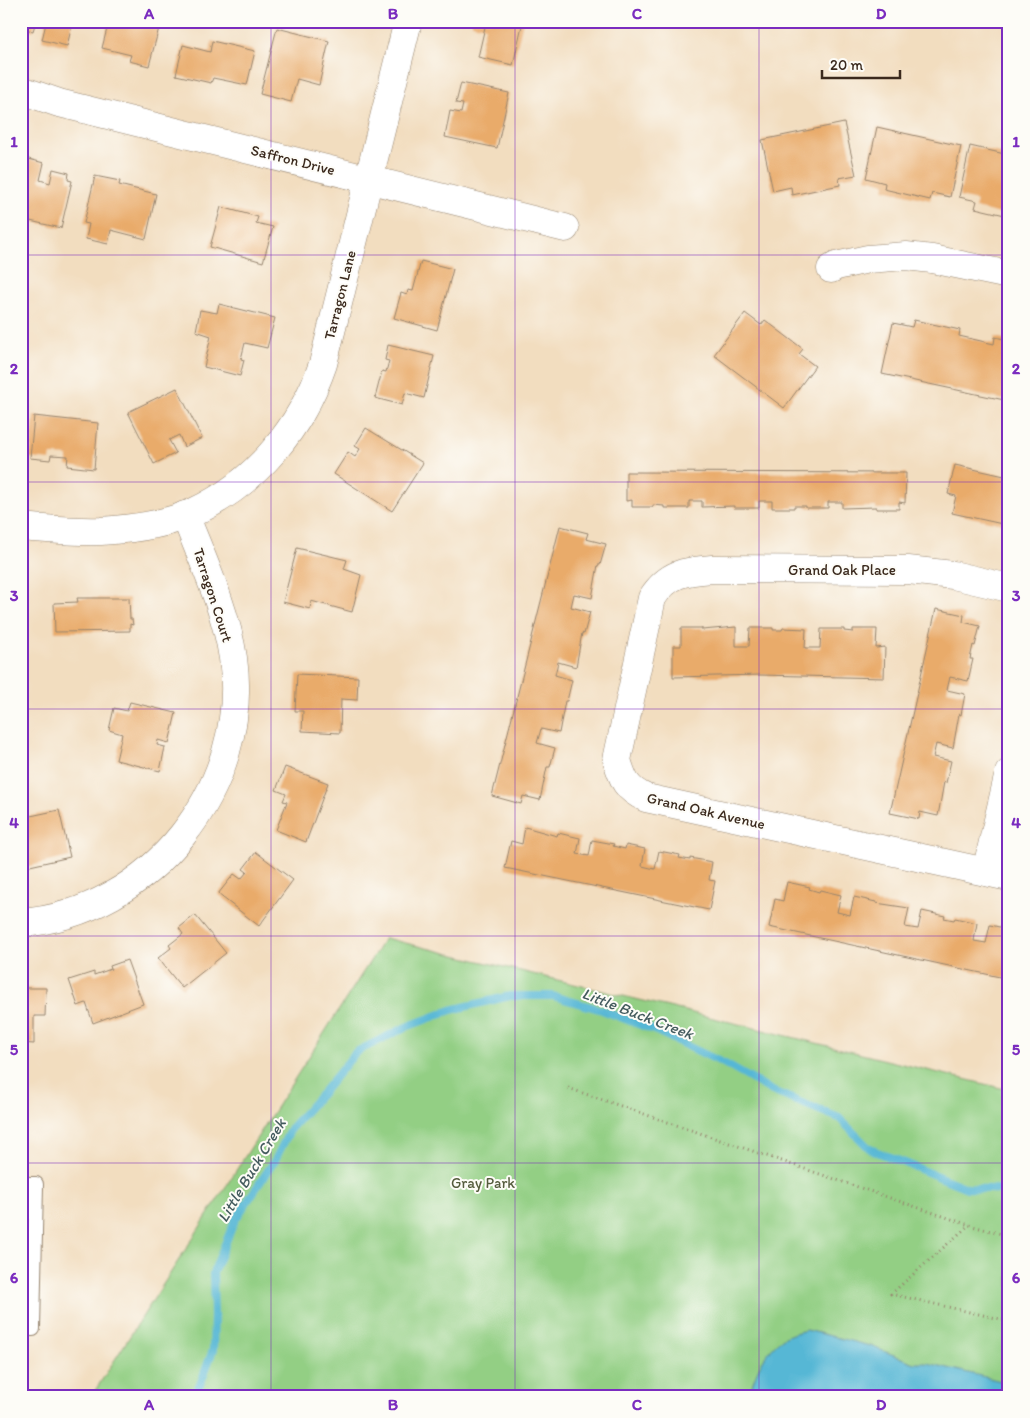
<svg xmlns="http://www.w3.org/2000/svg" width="1030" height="1418" viewBox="0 0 1030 1418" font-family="Itim,sans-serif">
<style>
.green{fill:#93cf84;stroke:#677c51}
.water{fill:#56b7d5;stroke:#48707a}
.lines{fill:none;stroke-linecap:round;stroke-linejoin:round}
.stream{stroke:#56b7d5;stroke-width:8}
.building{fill:#e9ab6b}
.service-casing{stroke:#96846e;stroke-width:16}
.minor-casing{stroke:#96846e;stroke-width:29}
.path{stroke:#96846e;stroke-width:3;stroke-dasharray:1 4;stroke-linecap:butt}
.service{stroke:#fff;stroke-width:14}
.minor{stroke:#fff;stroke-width:28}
.grid{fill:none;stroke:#7b2cbf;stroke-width:1;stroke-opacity:0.55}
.labels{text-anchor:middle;stroke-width:4;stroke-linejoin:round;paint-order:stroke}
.street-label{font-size:15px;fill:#3b2a1e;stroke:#fdfcf7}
.park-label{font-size:15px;fill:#555c3d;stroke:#fdfcf7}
.water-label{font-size:16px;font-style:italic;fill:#445b5e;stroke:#fdfcf7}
.neatline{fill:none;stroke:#7b2cbf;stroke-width:2}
.grid-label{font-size:16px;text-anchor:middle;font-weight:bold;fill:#7b2cbf}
</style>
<rect width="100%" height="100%" fill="#fdfcf7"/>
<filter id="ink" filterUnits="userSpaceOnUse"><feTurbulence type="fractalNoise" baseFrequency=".02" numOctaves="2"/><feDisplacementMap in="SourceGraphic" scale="10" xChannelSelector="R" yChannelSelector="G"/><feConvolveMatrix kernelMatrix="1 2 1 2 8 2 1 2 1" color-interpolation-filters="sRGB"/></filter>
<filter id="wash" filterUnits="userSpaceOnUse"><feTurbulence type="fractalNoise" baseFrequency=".0096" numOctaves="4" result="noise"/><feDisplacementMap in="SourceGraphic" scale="20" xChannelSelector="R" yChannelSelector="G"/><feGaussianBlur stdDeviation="1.12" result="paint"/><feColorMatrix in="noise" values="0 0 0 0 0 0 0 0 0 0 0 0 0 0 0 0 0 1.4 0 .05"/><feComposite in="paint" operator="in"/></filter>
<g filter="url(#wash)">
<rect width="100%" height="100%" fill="#f2ddbf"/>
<polygon class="green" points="385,938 1009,1090 1009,1397 91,1397"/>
<path class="water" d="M807 1330 870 1346 915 1363H928L1009 1383V1397H749C753 1377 763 1355 778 1342 786 1335 797 1332 807 1330Z"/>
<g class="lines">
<polyline class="stream" points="193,1397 201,1382 213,1350 214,1315 213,1273 235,1220 275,1160 291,1128 324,1091 356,1052 406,1027 451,1010 510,996 553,996 602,1010 656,1031 725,1064 772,1091 839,1118 870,1149 967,1188 1009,1190"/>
</g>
<g id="blocks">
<g class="building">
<polygon points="21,21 36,21 33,31 21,28"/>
<polygon points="41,21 73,21 67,46 42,40 46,23"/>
<polygon points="109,21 149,21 160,24 149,66 129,61 131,55 102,48"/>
<polygon points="472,21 523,21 513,65 478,57 485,27 472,24"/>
<polygon points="277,28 329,41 319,85 297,79 291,102 260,94"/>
<polygon points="212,41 255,51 247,85 213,78 211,83 176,75 183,45 210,52"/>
<polygon points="461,83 509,93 497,148 445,137 450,111 461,113 463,104 456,103"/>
<polygon points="844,123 856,175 839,178 840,185 792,195 791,187 773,191 762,140"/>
<polygon points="877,127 961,146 950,197 932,193 930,200 884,189 885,183 866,178"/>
<polygon points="970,146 1009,155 1009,216 975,208 977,201 959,197"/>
<polygon points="21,157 44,163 40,180 50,183 53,169 69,173 68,180 72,181 61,228 21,219"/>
<polygon points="95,176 120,181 119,185 156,194 146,239 111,230 108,244 86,239 89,224 84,223"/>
<polygon points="221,207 258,217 256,223 273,227 263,262 210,247"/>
<polygon points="421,261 453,269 437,330 394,318 401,293 407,295 408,290 413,291"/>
<polygon points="219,304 275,318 267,348 245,343 241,359 244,360 240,376 204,367 211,336 196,331 200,310 217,313"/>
<polygon points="745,313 761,325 765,320 803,349 799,354 815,366 784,408 714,355"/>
<polygon points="914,320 960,330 959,336 994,344 995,337 1009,340 1009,401 882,374 893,323 912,327"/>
<polygon points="388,345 434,356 424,398 405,393 402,405 375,398 382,371 386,372 389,361 385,360"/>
<polygon points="177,388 202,438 184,447 179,435 169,440 176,453 154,464 128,412"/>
<polygon points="34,416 98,423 94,469 67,466 68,456 51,455 50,460 30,458"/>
<polygon points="366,428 423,463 392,511 334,474 348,452 355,457 360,449 355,446"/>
<polygon points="955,465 1009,477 1009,518 1007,525 952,513 956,496 948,494"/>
<polygon points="626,472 906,473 905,503 899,502 899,509 876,509 876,507 842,508 842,502 828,502 828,508 806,508 806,506 794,506 794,508 772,508 772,501 759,501 759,508 734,508 734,506 702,507 702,501 689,501 689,508 664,508 664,506 653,505 653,507 632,507 632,500 626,501"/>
<polygon points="560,526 588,533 586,539 606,544 600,565 598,565 592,598 574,594 571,607 590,612 584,634 582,633 576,667 558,662 555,675 572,680 567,701 565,701 559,733 541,729 537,743 555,748 550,767 547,767 540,800 523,796 521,804 492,796"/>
<polygon points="297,548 347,560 344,569 361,575 352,612 311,601 310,609 283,602"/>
<polygon points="77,598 129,598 130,619 132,619 133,625 130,624 130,631 55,632 54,603 78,602"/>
<polygon points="936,609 964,615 963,622 980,626 975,646 973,645 970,659 973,659 968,681 950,677 947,690 965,694 961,715 959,714 953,748 936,744 933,757 951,761 946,783 944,782 938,816 920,812 919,819 890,813"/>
<polygon points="736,627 736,646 749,646 750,628 773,628 773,630 782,630 783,628 806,629 805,648 820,648 821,629 844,629 844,631 853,632 853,629 877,629 876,648 885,647 884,678 761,675 673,677 673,646 681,646 681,628 702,628 702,630"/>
<polygon points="297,674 358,677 357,700 341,699 340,733 302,731 303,711 295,711"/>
<polygon points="130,702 176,713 169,743 158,740 157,745 165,747 160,771 116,760 122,734 109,730 114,708 127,711"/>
<polygon points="285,767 328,783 306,842 276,830 287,802 283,801 286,794 276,790"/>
<polygon points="59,810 70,857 21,868 21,837 23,836 21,818"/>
<polygon points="525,827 557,836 558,833 580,838 577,854 589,856 592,840 614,844 613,846 625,849 626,845 645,849 642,866 655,869 659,851 680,855 679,858 690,860 690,858 712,862 709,880 715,881 709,910 505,868 511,841 522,844"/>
<polygon points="256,852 293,880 259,926 218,894 234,874 241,879 247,872 243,869"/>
<polygon points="787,882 810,887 809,889 819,892 820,890 841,895 837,912 850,915 854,897 876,902 876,903 909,908 905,927 918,929 922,911 945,916 944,918 954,920 955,918 977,923 974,941 986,943 990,925 1009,929 1009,979 769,927 775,899 783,901"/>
<polygon points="195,915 226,953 182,988 158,958 171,948 169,945 183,934 179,928"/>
<polygon points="127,960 143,1004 93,1023 86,1003 78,1006 69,980 94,972 94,975 111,969 110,966"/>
<polygon points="21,988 46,988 45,1016 34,1016 34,1044 21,1043"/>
</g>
</g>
</g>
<g filter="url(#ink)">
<use href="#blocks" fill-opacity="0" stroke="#96846e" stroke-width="1"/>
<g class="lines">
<g class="service-casing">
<polyline id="service" points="21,1184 36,1184 33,1329 21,1329"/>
</g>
<g class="minor-casing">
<g id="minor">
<polyline points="21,90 59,103 565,228"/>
<polyline points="831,269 836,266 868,259 906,256 932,259 1009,275"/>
<path d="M21 527C48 529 74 532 101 531 131 529 166 525 194 512 256 483 301 428 323 364L408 21"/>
<path d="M1009 588 953 575 908 570 712 569C685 571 668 573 652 598L617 760C623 780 626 789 646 798L1009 877"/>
<polyline points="986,872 1009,773"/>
<path d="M21 923C151 913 251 787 233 658 226 610 203 561 185 515"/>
</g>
</g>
<g class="path">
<polyline points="568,1088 969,1225"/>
<polyline points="1009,1236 969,1225 891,1294 1009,1321"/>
</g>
<use href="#service" class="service"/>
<use href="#minor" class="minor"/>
</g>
</g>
<path class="grid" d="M271 21V1397M515 21V1397M759 21V1397M21 255H1009M21 482H1009M21 709H1009M21 936H1009M21 1163H1009"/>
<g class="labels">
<g class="street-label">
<text transform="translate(293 160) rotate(14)" y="5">Saffron Drive</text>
<text transform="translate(340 295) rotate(-76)" y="5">Tarragon Lane</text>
<text x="842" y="575">Grand Oak Place</text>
<text transform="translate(213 595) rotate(72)" y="5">Tarragon Court</text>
<text transform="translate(706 811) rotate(13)" y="5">Grand Oak Avenue</text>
</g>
<g class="park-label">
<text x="483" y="1188">Gray Park</text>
</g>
<g class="water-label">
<text transform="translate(638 1013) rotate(21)" y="6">Little Buck Creek</text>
<text transform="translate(251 1170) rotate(-59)" y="6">Little Buck Creek</text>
</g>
</g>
<rect width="1030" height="1418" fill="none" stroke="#fdfcf7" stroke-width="55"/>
<path d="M822 70v8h78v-8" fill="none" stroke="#3b2a1e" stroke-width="2.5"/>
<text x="830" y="70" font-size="15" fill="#3b2a1e" stroke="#fdfcf7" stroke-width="4" paint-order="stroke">20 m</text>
<rect x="28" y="28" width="974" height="1362" class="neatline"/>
<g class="grid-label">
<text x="149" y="19">A</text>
<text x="393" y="19">B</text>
<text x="637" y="19">C</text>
<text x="881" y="19">D</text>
<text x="14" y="147">1</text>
<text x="1016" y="147">1</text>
<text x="14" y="374">2</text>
<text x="1016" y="374">2</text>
<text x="14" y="601">3</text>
<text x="1016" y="601">3</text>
<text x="14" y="828">4</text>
<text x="1016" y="828">4</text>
<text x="14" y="1055">5</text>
<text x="1016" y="1055">5</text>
<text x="14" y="1283">6</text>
<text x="1016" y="1283">6</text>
<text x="149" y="1410">A</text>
<text x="393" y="1410">B</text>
<text x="637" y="1410">C</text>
<text x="881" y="1410">D</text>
</g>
</svg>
